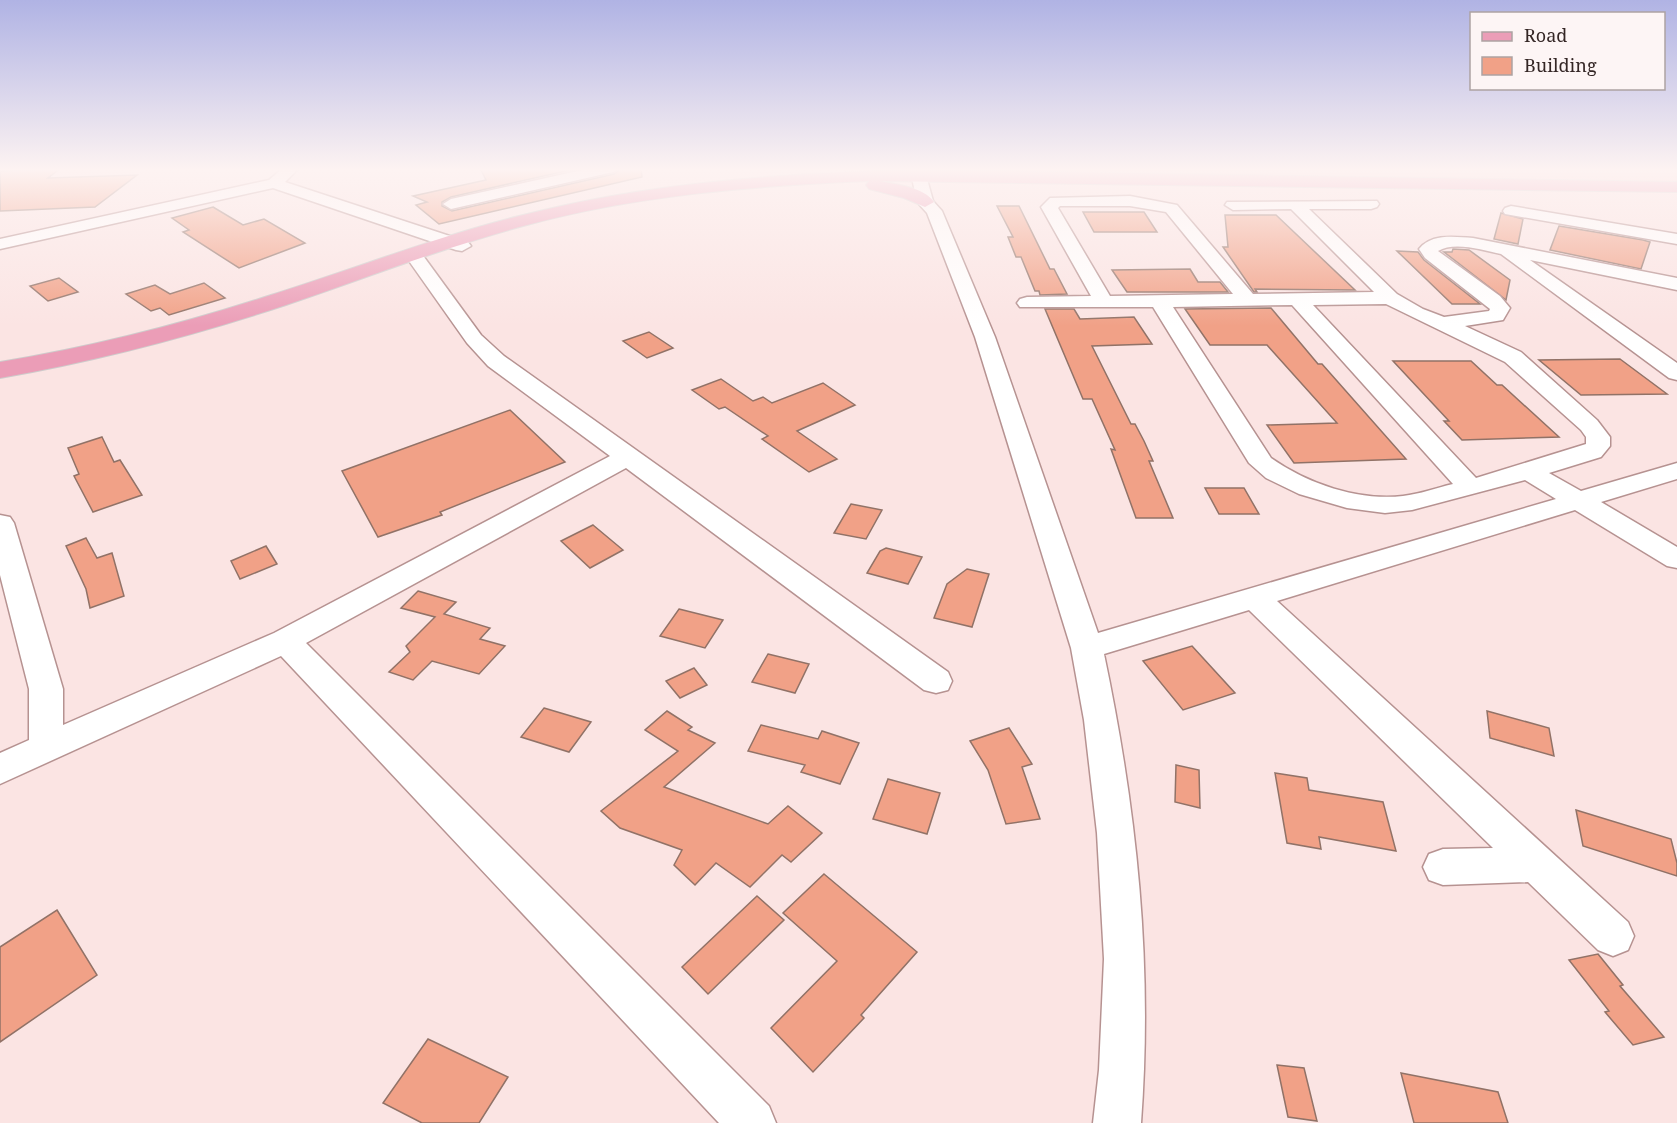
<svg xmlns="http://www.w3.org/2000/svg" width="1677" height="1123" viewBox="0 0 1677 1123" font-family="'Noto Serif',serif">
<style>
.built{fill:#fbd5d4}
.building{fill:#f1a187;stroke:#917267;stroke-width:1.5}
.lines{fill:none;stroke-linecap:round;stroke-linejoin:round}
.minor-casing{stroke:#b69291;stroke-width:3}
.major-casing{stroke:#cecbcb;stroke-width:2}
.minor{fill:#fff;fill-rule:evenodd}
.major{fill:#eb9db7;fill-rule:evenodd}
</style>
<rect width="100%" height="100%" fill="#fbe4e3"/>
<polygon class="built" points="952,168 1677,168 1677,187 956,176"/>
<g class="building">
<polygon points="61,168 48,178 137,175 95,207 0,211 0,171"/>
<polygon points="480,168 579,168 451,197 442,202 442,206 452,211 614,174 622,168 641,168 642,177 439,224 416,205 427,202 413,196 486,180"/>
<polygon points="997,206 1019,206 1050,269 1054,269 1067,294 1040,295 1039,291 1035,291 1021,257 1016,257 1008,237 1013,237"/>
<polygon points="213,207 243,225 264,219 305,243 239,268 183,232 189,230 172,218"/>
<polygon points="1083,212 1144,212 1157,232 1094,232"/>
<polygon points="1501,213 1523,219 1518,244 1494,239"/>
<polygon points="1225,215 1276,215 1355,290 1255,289 1257,292 1254,292 1223,247 1228,247"/>
<polygon points="1559,226 1643,240 1650,242 1641,269 1550,250"/>
<polygon points="1453,249 1469,250 1510,280 1506,300 1444,252 1452,252"/>
<polygon points="1397,251 1418,252 1424,260 1480,304 1452,304"/>
<polygon points="1190,269 1198,282 1220,282 1228,292 1127,292 1112,270"/>
<polygon points="59,278 78,292 48,301 30,286"/>
<polygon points="204,283 225,298 169,315 160,308 151,311 126,294 155,285 170,294"/>
<polygon points="1271,308 1318,364 1322,364 1406,459 1294,463 1267,425 1337,423 1267,345 1210,345 1185,309"/>
<polygon points="1045,309 1074,309 1080,319 1134,317 1152,344 1092,346 1131,424 1135,424 1144,441 1153,461 1149,461 1173,518 1136,518 1111,449 1115,450 1092,399 1083,399"/>
<polygon points="649,332 673,348 647,358 623,341"/>
<polygon points="1620,359 1667,394 1581,395 1539,360"/>
<polygon points="1393,361 1471,361 1497,385 1502,385 1559,437 1462,440 1444,421 1449,421"/>
<polygon points="721,379 753,401 763,397 772,403 823,383 855,405 797,431 837,459 809,472 762,439 768,436 725,407 719,409 692,390"/>
<polygon points="510,410 565,462 440,512 442,515 378,537 342,471"/>
<polygon points="102,437 114,462 120,460 142,495 93,512 74,476 79,474 68,448"/>
<polygon points="1205,488 1244,488 1259,514 1219,514"/>
<polygon points="851,504 882,510 866,539 834,533"/>
<polygon points="593,525 623,550 590,568 561,541"/>
<polygon points="86,538 97,558 112,553 124,596 90,608 86,589 66,546"/>
<polygon points="266,546 277,564 240,579 231,561"/>
<polygon points="886,548 922,557 908,584 867,573 880,551"/>
<polygon points="967,569 989,574 972,627 934,618 947,584"/>
<polygon points="418,591 456,602 444,614 490,628 480,639 505,646 479,674 432,661 413,680 389,672 410,652 406,646 435,617 401,608"/>
<polygon points="679,609 723,620 705,648 660,636"/>
<polygon points="1192,646 1235,693 1183,710 1143,661"/>
<polygon points="768,654 809,664 795,693 752,682"/>
<polygon points="694,668 707,685 680,698 666,681"/>
<polygon points="544,708 591,722 569,752 521,737"/>
<polygon points="667,711 692,727 688,730 715,743 664,787 768,824 788,806 822,833 791,862 782,855 750,887 716,863 695,885 674,865 682,850 620,828 601,811 678,751 645,730"/>
<polygon points="1487,711 1549,728 1554,756 1490,738"/>
<polygon points="761,725 818,739 822,731 859,743 840,784 801,772 805,765 748,751"/>
<polygon points="1009,728 1032,764 1022,767 1040,819 1006,824 988,770 970,741"/>
<polygon points="1176,765 1199,770 1200,808 1175,802"/>
<polygon points="1275,773 1307,778 1309,790 1383,802 1396,851 1319,837 1321,849 1287,843"/>
<polygon points="888,779 940,793 927,834 873,819"/>
<polygon points="1576,810 1671,839 1677,863 1677,876 1583,846"/>
<polygon points="824,874 917,952 861,1015 864,1018 813,1072 771,1028 837,961 783,913"/>
<polygon points="757,896 784,920 708,994 682,967"/>
<polygon points="57,910 97,975 0,1042 0,947"/>
<polygon points="1598,954 1623,985 1620,986 1664,1037 1633,1045 1605,1012 1609,1011 1569,960"/>
<polygon points="428,1039 508,1077 479,1123 422,1123 383,1103"/>
<polygon points="1277,1065 1304,1068 1317,1121 1288,1117"/>
<polygon points="1401,1073 1498,1092 1508,1123 1414,1123"/>
</g>
<g class="lines">
<g class="minor-casing">
<g id="minor">
<polygon points="283,168 299,168 285,182 468,242 471,246 462,251 456,250 273,188 0,249 0,239 269,180"/>
<polygon points="591,168 620,168 613,172 451,209 443,204 451,199"/>
<path d="M910 168H924L933 201 942 211 995 337 1098 633 1556 499 1525 480 1412 510 1385 513 1347 508 1299 494 1266 478 1249 463 1153 307H1020L1017 303 1020 299 1027 297 1091 296 1041 207 1050 198 1130 196 1177 205 1253 294 1374 292 1291 209 1233 210 1225 205 1227 202 1377 201 1379 204 1377 207 1371 209H1309L1397 294 1423 309 1444 317 1489 311 1490 309 1425 258 1419 249C1432 233 1455 237 1473 238L1677 278V290L1530 260 1677 363V380L1669 378 1501 254C1483 250 1454 241 1438 251L1500 296 1510 308 1503 320 1465 326 1521 352 1597 420 1610 437V446L1601 457 1549 473 1581 491 1677 463V479L1601 502 1677 547V568L1667 566 1575 510 1277 601 1628 922 1634 936 1628 950 1613 956 1598 950 1528 882 1443 885 1429 880 1423 867 1429 854 1443 849 1493 848 1249 610 1104 654C1137 811 1153 963 1141 1123H1093L1099 1070 1104 959 1097 833 1084 720 1071 648 975 337 927 213 917 202ZM1060 206H1130L1166 212 1233 294 1110 296 1058 208ZM1386 304 1505 362 1581 430 1586 437V444L1476 478 1313 305ZM1292 305 1453 484C1436 488 1420 494 1403 496 1358 501 1308 484 1271 458L1173 307Z"/>
<polygon points="1511,206 1677,234 1677,244 1505,214 1503,211 1505,208"/>
<polygon points="418,256 424,257 481,335 504,356 948,672 952,681 948,690 936,693 924,690 626,468 306,643 769,1106 776,1123 719,1123 281,656 0,784 0,753 29,740 29,689 0,575 0,515 10,517 14,523 63,689 63,725 274,633 610,456 488,366 467,343 409,261"/>
</g>
</g>
<g class="major-casing">
<path id="major" d="M918 170 1677 182V192L880 181C897 185 924 187 934 202L925 207 904 198 869 189 866 185 869 181C754 186 638 195 527 225 445 247 366 278 286 305 192 336 97 361 0 378V362C92 347 182 324 271 295 354 269 435 237 519 216 649 182 784 173 918 170Z"/>
</g>
<use href="#minor" class="minor"/>
<use href="#major" class="major"/>
</g>
<linearGradient id="sky" x2="0" y2="1"><stop stop-color="#b0b3e4"/><stop offset="0.52" stop-color="#fdf3f2"/><stop offset="1" stop-color="#fdf3f2" stop-opacity="0"/></linearGradient>
<rect width="1677" height="326" fill="url(#sky)"/>
<rect x="1470" y="12" width="195" height="78" fill="#fdf5f5" stroke="#ada2a2" stroke-width="1.5"/>
<rect x="1482" y="32" width="30" height="9" fill="#eb9db7" stroke="#ada2a2" stroke-width="1.5"/>
<text x="1524" y="42" font-size="18" fill="#342625">Road</text>
<rect x="1482" y="57" width="30" height="18" fill="#f1a187" stroke="#ada2a2" stroke-width="1.5"/>
<text x="1524" y="72" font-size="18" fill="#342625">Building</text>
</svg>
